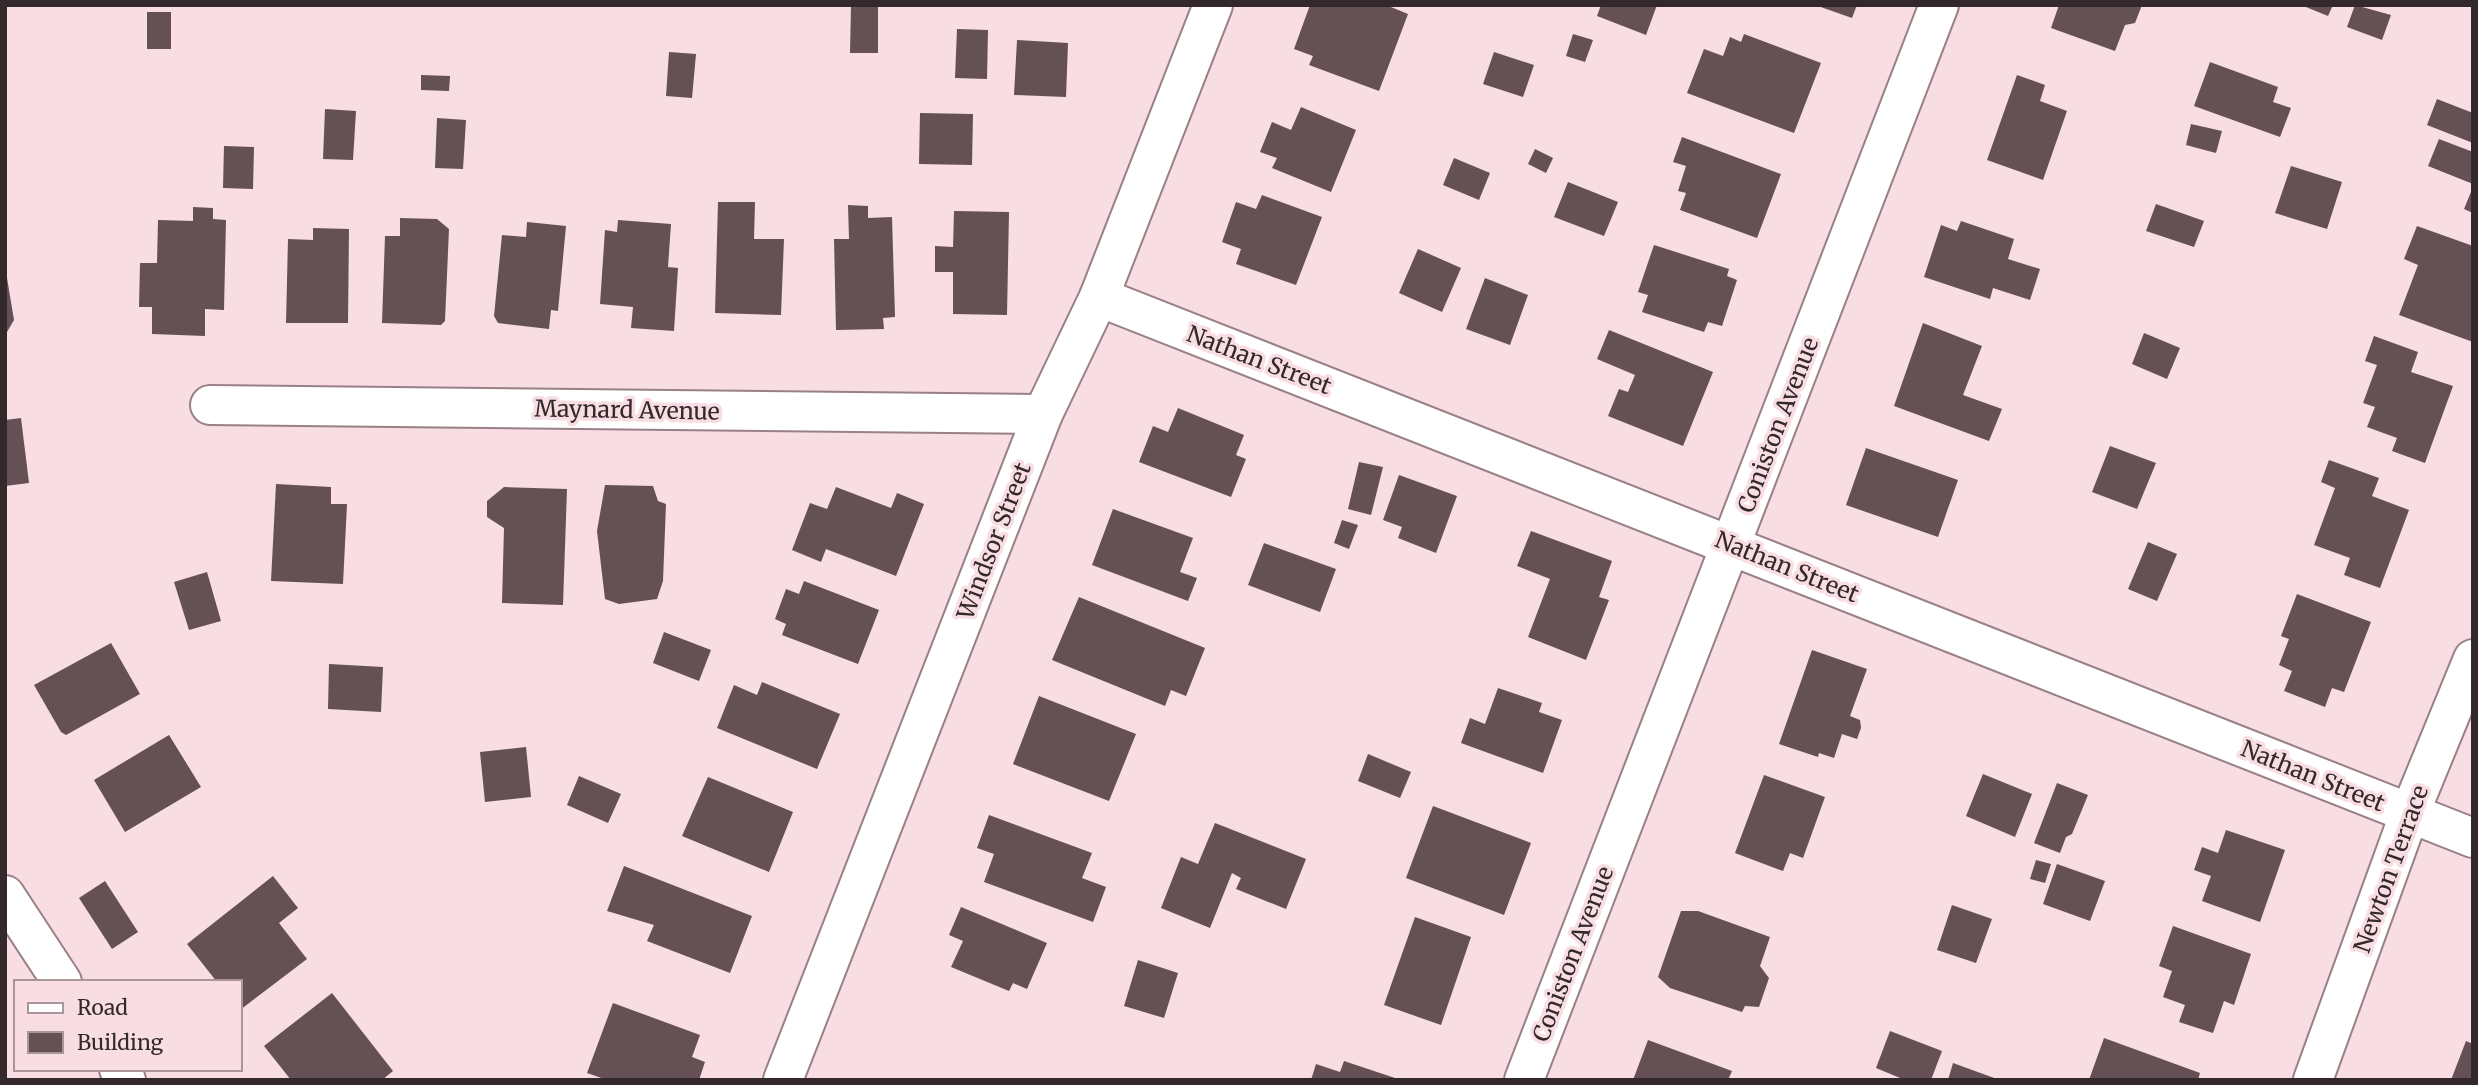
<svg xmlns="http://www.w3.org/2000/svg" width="2478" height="1085" viewBox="0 0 2478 1085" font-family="Merriweather,serif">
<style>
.building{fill:#655055}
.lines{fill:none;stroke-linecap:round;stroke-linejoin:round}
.minor-casing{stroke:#988086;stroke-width:42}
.minor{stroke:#fff;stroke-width:38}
.labels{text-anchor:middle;stroke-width:7;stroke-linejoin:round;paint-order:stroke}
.street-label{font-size:23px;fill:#33292c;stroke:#f8dde3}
</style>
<rect width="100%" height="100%" fill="#f8dde3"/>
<g class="building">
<polygon points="1310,5 1386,5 1408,14 1379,91 1309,65 1313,56 1294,49"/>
<polygon points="1601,5 1657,5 1646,35 1597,16"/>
<polygon points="1815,5 1857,5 1852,18"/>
<polygon points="2059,5 2142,5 2135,23 2125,25 2115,51 2051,28"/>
<polygon points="2301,5 2333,5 2328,16"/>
<polygon points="2355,5 2391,15 2382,40 2347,27"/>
<polygon points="851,6 878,6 878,53 850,53"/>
<rect x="147" y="12" width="24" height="37"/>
<polygon points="957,29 988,30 987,79 955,78"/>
<polygon points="1573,34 1593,40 1585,62 1566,56"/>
<polygon points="1744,34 1821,63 1794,133 1687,93 1704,49 1723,56 1730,37 1741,42"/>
<polygon points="1017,40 1068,43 1066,97 1014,95"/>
<polygon points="669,52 696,54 692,98 666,96"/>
<polygon points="1494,52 1534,65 1523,97 1483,84"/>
<polygon points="2210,62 2278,87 2273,102 2291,108 2280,137 2194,106"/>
<polygon points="421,75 450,76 449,91 421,90"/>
<polygon points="2017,75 2045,85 2040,101 2067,111 2043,180 1987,160"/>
<polygon points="2437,99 2473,113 2473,143 2427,125"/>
<polygon points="1301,107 1356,130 1331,192 1272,168 1277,158 1260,152 1272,122 1291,130"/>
<polygon points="325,109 356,111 353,160 323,159"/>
<polygon points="920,113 973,114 972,165 919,164"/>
<polygon points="437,118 466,120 463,169 435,168"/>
<polygon points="2191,124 2222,131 2216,153 2186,145"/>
<polygon points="1682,137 1781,174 1757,238 1680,210 1686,193 1678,191 1686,166 1673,162"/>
<polygon points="2439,139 2473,152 2473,184 2428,166"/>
<polygon points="224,146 254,147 253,189 223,188"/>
<polygon points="1535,149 1553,158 1546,173 1528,164"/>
<polygon points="1454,158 1490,173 1479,200 1443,185"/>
<polygon points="2291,166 2342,182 2327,229 2275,213"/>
<polygon points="1568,182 1618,202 1604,236 1554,217"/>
<polygon points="2473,187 2473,213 2464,209"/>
<polygon points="1262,195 1322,217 1296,285 1236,264 1241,249 1222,242 1236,202 1256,209"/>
<polygon points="718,202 755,202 754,239 784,239 781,315 715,313"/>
<polygon points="2156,204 2204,221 2194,247 2146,231"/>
<polygon points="848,205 868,206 868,218 892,217 895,317 883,318 884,329 836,330 834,239 849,239"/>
<polygon points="193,207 213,208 213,219 226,220 224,310 205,309 205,336 152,334 152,307 139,307 140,263 157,263 158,220 193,221"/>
<polygon points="954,211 1009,212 1007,315 953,314 953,272 935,272 935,246 953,247"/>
<polygon points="400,218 437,219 449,229 445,321 441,325 382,323 385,236 400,236"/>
<polygon points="618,220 671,224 668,267 678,268 674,331 631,328 633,307 600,304 605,230 617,232"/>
<polygon points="1961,221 2014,239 2008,259 2040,269 2030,300 1993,288 1990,299 1924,277 1941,225 1957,231"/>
<polygon points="527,222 566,226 558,311 551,310 549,329 498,323 494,316 502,235 526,237"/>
<polygon points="2417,226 2473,246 2473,342 2399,315 2418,265 2404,259"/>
<polygon points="313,228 349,229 348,323 286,323 288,239 313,240"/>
<polygon points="1654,245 1729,269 1727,276 1737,280 1722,326 1708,322 1704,332 1642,312 1648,295 1638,292"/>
<polygon points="1418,249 1461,268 1442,312 1399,293"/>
<polygon points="5,266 14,320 7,332 5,332"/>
<polygon points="1485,278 1528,295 1510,345 1466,329"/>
<polygon points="1923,323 1982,346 1963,395 2002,409 1989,441 1894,406"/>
<polygon points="1609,330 1713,372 1683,446 1608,416 1619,389 1628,392 1635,375 1597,359"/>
<polygon points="2144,333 2180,348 2167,379 2132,364"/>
<polygon points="2374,336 2418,352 2411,372 2453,386 2425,463 2392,451 2397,438 2367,427 2375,407 2363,403 2377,365 2365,361"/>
<polygon points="1178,408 1244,435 1236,455 1246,459 1231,497 1139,462 1153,426 1168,432"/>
<polygon points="21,418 29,483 5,486 5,420"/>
<polygon points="2110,446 2156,463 2137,509 2092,492"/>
<polygon points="1866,448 1958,480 1938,537 1846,505"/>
<polygon points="2329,460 2379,478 2372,496 2409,510 2380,588 2344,575 2350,558 2314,545 2335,488 2321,482"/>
<polygon points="1359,462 1383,467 1371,515 1348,509"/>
<polygon points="1399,475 1457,496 1436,553 1398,538 1402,527 1383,520"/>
<polygon points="276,484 331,487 331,504 347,504 343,584 271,581"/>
<polygon points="605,485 653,486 658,501 666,504 663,581 657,599 619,604 605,599 597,531"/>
<polygon points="504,487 567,489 563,605 502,603 504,528 487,517 487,501"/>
<polygon points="836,487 891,508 897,493 924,504 896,576 826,549 821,562 792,550 810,503 827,509"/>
<polygon points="1113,509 1193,538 1180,572 1197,578 1188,601 1092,565"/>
<polygon points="1342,520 1358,525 1349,549 1334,543"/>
<polygon points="1531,531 1612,561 1599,597 1609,600 1586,660 1528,637 1550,579 1517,566"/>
<polygon points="2148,542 2177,554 2157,601 2128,589"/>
<polygon points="1264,543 1336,569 1320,612 1248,585"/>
<polygon points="207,572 221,621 189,630 174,582"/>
<polygon points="804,581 879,610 858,664 782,635 786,624 775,619 786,589 799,594"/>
<polygon points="2297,594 2371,622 2344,692 2332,688 2325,707 2284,691 2292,671 2279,665 2289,639 2281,636"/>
<polygon points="1079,597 1205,648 1186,696 1171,690 1165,706 1052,660"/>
<polygon points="664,632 711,650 699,681 653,663"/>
<polygon points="111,643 140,694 66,735 61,732 34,685"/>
<polygon points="1812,650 1867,669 1850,716 1860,720 1861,728 1857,739 1842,734 1834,758 1819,753 1818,757 1779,744"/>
<polygon points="329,664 383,667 381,712 328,709"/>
<polygon points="762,682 840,714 817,769 717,728 734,685 757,695"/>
<polygon points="1498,688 1542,703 1539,712 1562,720 1543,773 1461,743 1470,718 1485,724"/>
<polygon points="1039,696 1136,734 1109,801 1013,764"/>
<polygon points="169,735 201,787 125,832 94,780"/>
<polygon points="526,747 531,797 485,802 480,752"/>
<polygon points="1368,754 1411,772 1400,798 1358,781"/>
<polygon points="1983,774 2032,794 2015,837 1966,816"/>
<polygon points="1764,775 1825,797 1803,858 1790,853 1783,871 1735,853"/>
<polygon points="579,776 621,794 608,823 567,805"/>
<polygon points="708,777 793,812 769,872 682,836"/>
<polygon points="2057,783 2088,795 2072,834 2066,837 2060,853 2034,843"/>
<polygon points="1433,806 1531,843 1504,915 1406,878"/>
<polygon points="989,815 1092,853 1082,878 1106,887 1093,922 984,882 994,854 977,848"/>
<polygon points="1215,823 1306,859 1286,909 1236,889 1241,878 1232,873 1210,928 1161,908 1181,857 1198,864"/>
<polygon points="2226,830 2285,850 2260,922 2202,901 2211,876 2194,870 2202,847 2218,853"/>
<polygon points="2036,860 2051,864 2045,883 2030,879"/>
<polygon points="2057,864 2105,881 2090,921 2043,904"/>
<polygon points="624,866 752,916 730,973 647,941 654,925 607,911"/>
<polygon points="273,876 298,908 279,923 307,959 240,1010 240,982 217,982 187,944"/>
<polygon points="105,881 138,932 112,949 79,898"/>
<polygon points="1952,905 1992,919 1976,963 1937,950"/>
<polygon points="961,907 1047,943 1027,989 1013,983 1009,991 951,967 963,941 949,935"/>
<polygon points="1681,911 1698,911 1770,937 1760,966 1769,978 1759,1007 1745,1006 1742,1012 1670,988 1658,977"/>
<polygon points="1415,917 1471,937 1441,1025 1384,1005"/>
<polygon points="2173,926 2251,954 2234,1005 2224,1001 2213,1033 2179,1022 2185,1005 2163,997 2172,971 2159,966"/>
<polygon points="1138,960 1178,973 1164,1018 1124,1006"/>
<polygon points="332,993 393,1071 382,1080 291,1080 264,1046"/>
<polygon points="613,1003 700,1035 692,1057 705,1062 699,1080 607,1080 587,1073"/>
<polygon points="1890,1031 1942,1051 1931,1080 1905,1080 1876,1068"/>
<polygon points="2104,1038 2200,1073 2198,1080 2089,1080"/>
<polygon points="1648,1040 1732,1071 1728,1080 1633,1080"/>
<polygon points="2466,1041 2473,1044 2473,1080 2451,1080"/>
<polygon points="1344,1061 1398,1079 1398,1080 1311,1080 1316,1064 1340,1072"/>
<polygon points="1953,1063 1997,1079 1997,1080 1948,1080"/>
</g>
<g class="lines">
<g class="minor-casing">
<g id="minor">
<polyline points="1099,297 2473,838"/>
<polyline points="210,405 1043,414"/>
<polyline points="5,895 62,982"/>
<polyline points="119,1069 126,1080"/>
<polyline points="783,1080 1043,414 1099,297 1213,5"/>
<polyline points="1524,1080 1939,5"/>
<polyline points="2313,1080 2409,815 2473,659"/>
</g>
</g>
<use href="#minor" class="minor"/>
</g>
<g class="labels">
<g class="street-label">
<text transform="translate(1259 360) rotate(21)" y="8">Nathan Street</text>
<text transform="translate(627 410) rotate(1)" y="8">Maynard Avenue</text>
<text transform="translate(1778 425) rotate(-69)" y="8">Coniston Avenue</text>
<text transform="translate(994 541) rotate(-69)" y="8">Windsor Street</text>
<text transform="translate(1787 567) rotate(22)" y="8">Nathan Street</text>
<text transform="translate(2313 776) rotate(22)" y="8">Nathan Street</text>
<text transform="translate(2391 869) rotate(-70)" y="8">Newton Terrace</text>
<text transform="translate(1573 954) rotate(-69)" y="8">Coniston Avenue</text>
</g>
</g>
<rect width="2478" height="1085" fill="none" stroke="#33292c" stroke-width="14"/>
<rect x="14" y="980" width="228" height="91" fill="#f8dde3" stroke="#a9959a" stroke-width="2"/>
<rect x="28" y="1003" width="35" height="10" fill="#ffffff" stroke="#a9959a" stroke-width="2"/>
<text x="77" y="1015" font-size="21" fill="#33292c">Road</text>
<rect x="28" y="1032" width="35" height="21" fill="#655055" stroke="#a9959a" stroke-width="2"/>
<text x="77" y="1050" font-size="21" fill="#33292c">Building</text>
</svg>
